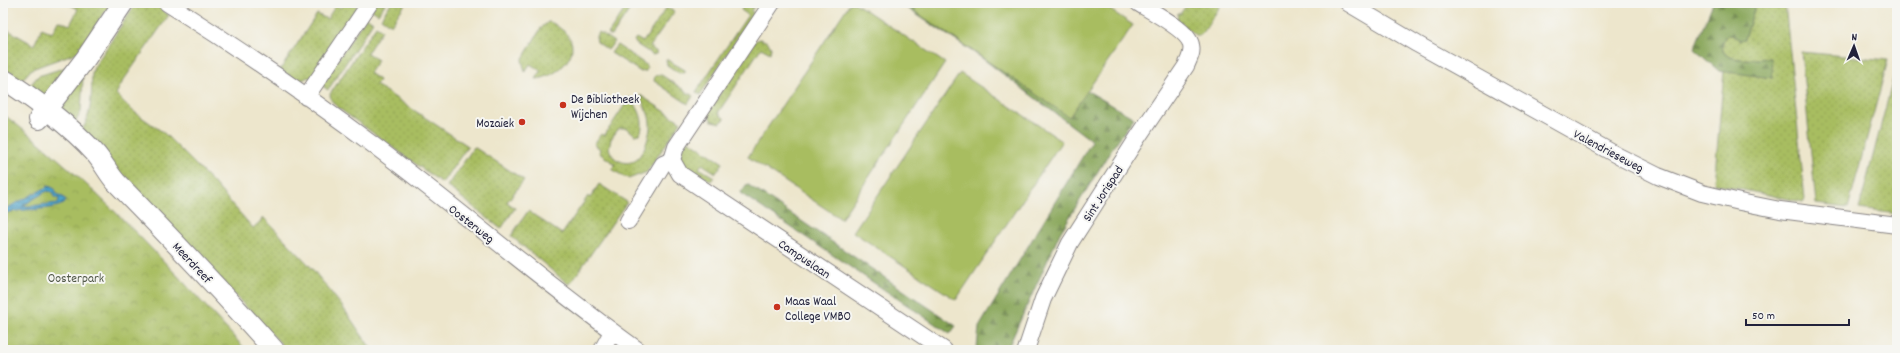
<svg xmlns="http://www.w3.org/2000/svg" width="1900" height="353" font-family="Dekko,sans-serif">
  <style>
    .grass { fill: url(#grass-dots); stroke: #65704e }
    .forest { fill: url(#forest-firs); stroke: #546349 }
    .park { fill: url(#park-crowns); stroke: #65704e }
    .garden { fill: #a8bd61; stroke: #65704e }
    .water { fill: url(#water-rules); stroke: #386383; fill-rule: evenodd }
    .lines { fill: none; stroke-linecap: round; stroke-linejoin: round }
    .minor-casing { stroke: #888484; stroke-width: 18 }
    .tertiary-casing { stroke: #888484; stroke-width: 22 }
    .minor { stroke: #fff; stroke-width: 16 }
    .tertiary { stroke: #fff; stroke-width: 20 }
    .poi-dot { fill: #c8321e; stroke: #f6f6f2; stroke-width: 1.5 }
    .labels { text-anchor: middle; stroke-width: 4; stroke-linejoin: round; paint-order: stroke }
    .poi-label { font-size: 13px; fill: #22223b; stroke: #f6f6f2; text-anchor: start }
    .street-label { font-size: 13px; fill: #22223b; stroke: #f6f6f2 }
    .park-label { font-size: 13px; fill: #515848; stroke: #f6f6f2 }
  </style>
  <defs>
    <pattern id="grass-dots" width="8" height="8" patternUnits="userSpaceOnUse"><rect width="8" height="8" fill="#a8bd61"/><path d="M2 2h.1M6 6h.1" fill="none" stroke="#90a255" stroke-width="1.8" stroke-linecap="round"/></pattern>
    <pattern id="forest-firs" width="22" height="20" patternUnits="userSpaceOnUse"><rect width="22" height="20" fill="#86a457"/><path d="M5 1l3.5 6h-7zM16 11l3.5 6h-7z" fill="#6d8549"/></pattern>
    <pattern id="park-crowns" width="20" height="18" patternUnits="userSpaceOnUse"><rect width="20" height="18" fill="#a8bd61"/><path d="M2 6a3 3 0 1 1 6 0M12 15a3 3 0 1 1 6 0" fill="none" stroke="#90a255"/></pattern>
    <pattern id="water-rules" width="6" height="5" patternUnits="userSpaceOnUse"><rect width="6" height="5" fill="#4fa4cb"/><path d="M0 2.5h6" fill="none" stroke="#4185a6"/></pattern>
  </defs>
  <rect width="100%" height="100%" fill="#f6f6f2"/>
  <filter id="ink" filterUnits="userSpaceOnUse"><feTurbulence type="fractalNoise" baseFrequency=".025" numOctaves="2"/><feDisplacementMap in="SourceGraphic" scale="8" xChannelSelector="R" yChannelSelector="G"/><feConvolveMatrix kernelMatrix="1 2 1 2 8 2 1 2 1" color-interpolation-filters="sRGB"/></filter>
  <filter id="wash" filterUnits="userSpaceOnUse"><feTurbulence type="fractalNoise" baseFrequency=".012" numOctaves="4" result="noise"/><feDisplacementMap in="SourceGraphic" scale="16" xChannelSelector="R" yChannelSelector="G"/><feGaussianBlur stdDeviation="0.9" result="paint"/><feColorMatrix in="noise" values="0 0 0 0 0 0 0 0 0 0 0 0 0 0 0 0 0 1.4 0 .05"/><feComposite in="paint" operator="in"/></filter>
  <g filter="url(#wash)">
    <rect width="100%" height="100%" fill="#ede6cc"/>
    <path class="grass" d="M67 3H111L78 52 32 69 18 84 3 74V27L34 45 42 28 52 33 58 21H60L70 25 78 9Z
      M136 3H152L169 15 123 81 116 94 133 111 164 133 211 180 253 228 264 218 310 266 342 306 372 350H287L80 133C93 114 91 94 92 73L94 67Z
      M344 3H352L358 7 311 79 308 77 299 82 280 70 317 14 327 19 336 5 341 8Z
      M376 3H386L378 14 372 10Z
      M391 3H406L391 25 381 18Z
      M629 3H634L612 36 608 34Z
      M745 3H756L751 11 754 13 700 95 696 92 748 15 741 10Z
      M1188 3H1222L1203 33 1199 36 1194 34 1177 20 1178 13 1180 14Z
      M1753 3H1785L1805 199 1803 202 1714 184 1724 71 1772 78 1770 58C1753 59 1710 66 1726 35H1732L1740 40 1745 38 1754 10Z
      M667 7 674 12 650 47 658 53 653 55 636 44 634 40 636 38 643 42Z
      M366 17 373 22 328 90 321 85Z
      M548 22C553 22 557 26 561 29 588 48 560 77 536 79L541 71 530 64 525 72 522 60 541 28Z
      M376 26 382 30 367 53 378 60 369 73 379 80 376 85 468 146 442 183 337 107 331 100 330 94Z
      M599 32 614 42 608 50 597 42 596 36Z
      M760 39 768 42 771 48 770 53 761 48 718 113 725 119 720 123 712 121 707 113 755 41Z
      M617 45 645 64 647 68 646 71 641 72 611 53Z
      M1801 52 1888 60 1848 208 1816 204Z
      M666 59 685 70V72L679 73 667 65Z
      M1897 64V214L1859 209Z
      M73 65 43 98 26 90 38 76Z
      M660 74 693 96 688 104 654 81 655 76Z
      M83 77 81 112 72 128 62 118 59 102Z
      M640 95 681 122 647 172 631 178 624 177 612 169 615 164 599 153 600 149 594 144 601 134 604 136 630 97C638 107 646 121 640 134L635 135 627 128H619L611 139 609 148C611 154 614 159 620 161 639 170 649 141 650 127 651 114 643 106 640 95Z
      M688 140 723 163 716 173 702 164 699 168 714 177 711 181 694 171 689 172 680 163 679 153Z
      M474 147 524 180 507 202 515 208 501 229 447 186Z
      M599 184 627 202 570 284H568L511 236 528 211 562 234 588 196 590 198Z"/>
    <path class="forest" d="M899 3H937L1134 118 1111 150 1060 233 1007 350H979L977 348 979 327 1092 141 979 56Z
      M1713 3H1753L1754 9 1745 39 1740 40 1732 35H1726C1709 66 1754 59 1771 58L1773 78 1719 71 1694 49Z
      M747 184 956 326 950 334 740 193Z"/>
    <path class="park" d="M3 114C93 182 169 266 246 350H3Z"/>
    <path class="garden" d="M850 3H855L945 63 841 219 748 157Z
      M918 3H1100L1133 25 1069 117 913 10Z
      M960 73 1062 141 956 300 853 232Z"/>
    <path class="water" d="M49 186 55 189 57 194 63 197 66 201 64 204C46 212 23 207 3 214V210ZM47 191 52 192 54 197 59 199 58 203 30 206H22Z"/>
  </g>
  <g filter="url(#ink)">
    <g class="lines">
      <g class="minor-casing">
        <path id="minor" d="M167 3C238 48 308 96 376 147 464 213 548 286 638 350
          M772 3 676 147 672 160 680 174 944 350
          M1348 3 1417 44 1620 157 1658 176 1702 193 1740 202 1780 210 1897 225
          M306 97 370 3
          M628 221 663 164 672 160
          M602 350 612 332
          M1026 350 1043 299 1070 243 1138 137 1186 66C1189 59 1193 53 1191 45 1189 31 1151 11 1138 3"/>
      </g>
      <g class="tertiary-casing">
        <path id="tertiary" d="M3 79C31 96 73 128 95 153 103 162 108 173 116 182 170 237 223 293 274 350
          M39 119 86 58 123 3"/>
      </g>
      <use href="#minor" class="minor"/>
      <use href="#tertiary" class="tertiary"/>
    </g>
  </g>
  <g class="poi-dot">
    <circle cx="563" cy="105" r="4"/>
    <circle cx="522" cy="122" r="4"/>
    <circle cx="777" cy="307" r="4"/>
  </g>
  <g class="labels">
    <g class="poi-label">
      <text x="571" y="103">De Bibliotheek<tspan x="571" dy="15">Wijchen</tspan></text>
      <text x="514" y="127" text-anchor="end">Mozaiek</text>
      <text x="785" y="305">Maas Waal<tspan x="785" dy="15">College VMBO</tspan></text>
    </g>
    <g class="street-label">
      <text transform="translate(1609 150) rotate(28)" y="5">Valendrieseweg</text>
      <text transform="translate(1102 193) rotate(-57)" y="5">Sint Jorispad</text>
      <text transform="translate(472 223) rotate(38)" y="5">Oosterweg</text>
      <text transform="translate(805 258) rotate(34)" y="5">Campuslaan</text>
      <text transform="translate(193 262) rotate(47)" y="5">Meerdreef</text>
    </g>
    <g class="park-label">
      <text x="76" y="282">Oosterpark</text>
    </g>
  </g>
  <rect width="1900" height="353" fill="none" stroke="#f6f6f2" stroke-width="16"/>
  <g transform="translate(1854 46) rotate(2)" stroke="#f6f6f2" stroke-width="3" paint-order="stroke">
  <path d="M0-3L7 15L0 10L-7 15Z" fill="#22223b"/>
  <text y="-6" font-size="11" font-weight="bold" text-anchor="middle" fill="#22223b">N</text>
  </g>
  <path d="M1746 319v6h103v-6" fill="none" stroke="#22223b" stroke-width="2"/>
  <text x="1752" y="319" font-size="12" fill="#22223b" stroke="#f6f6f2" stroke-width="3" paint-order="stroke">50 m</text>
</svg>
